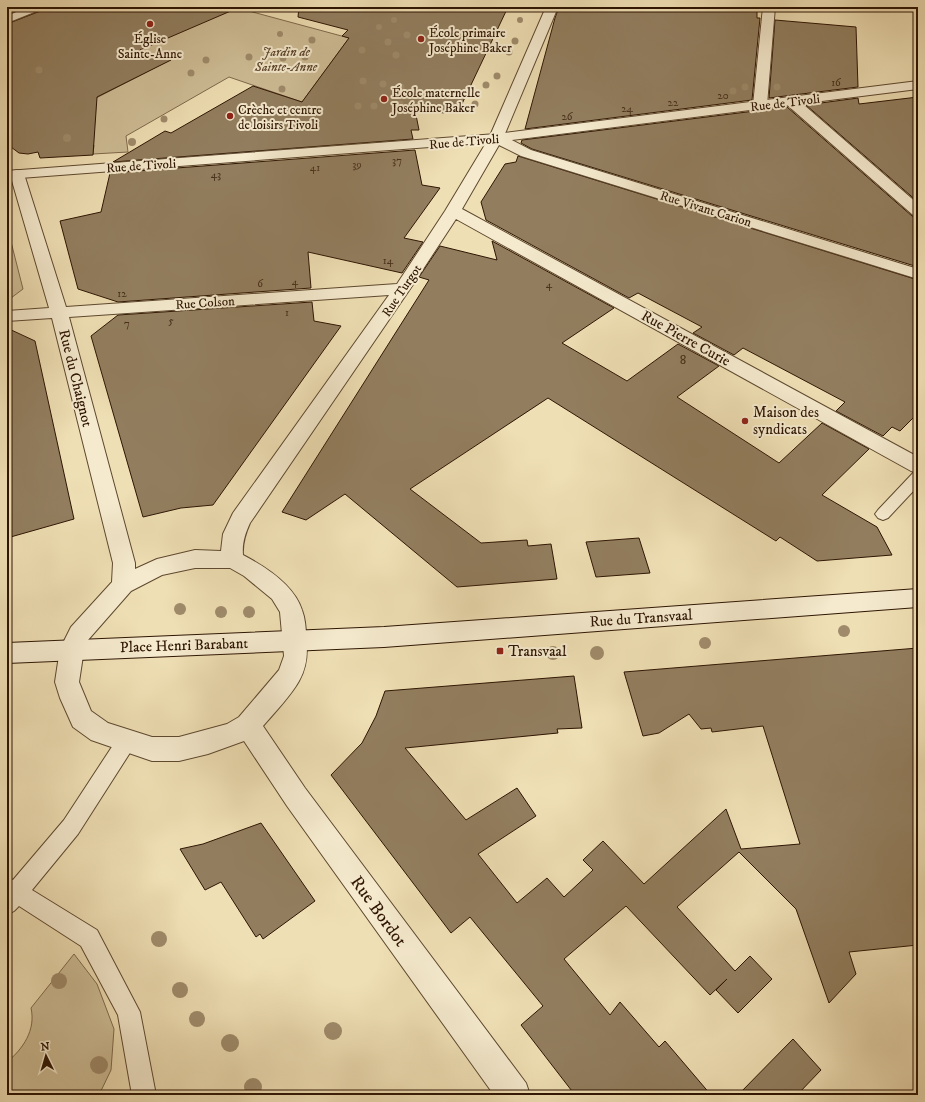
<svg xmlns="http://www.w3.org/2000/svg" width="925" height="1102" font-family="'IM FELL DW Pica',serif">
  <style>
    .green { fill: #cebd96; stroke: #7e694c }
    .building { fill: #927e5f; stroke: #2e1503 }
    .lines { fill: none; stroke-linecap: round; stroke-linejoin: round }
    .service-casing { stroke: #5e482f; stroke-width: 2 }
    .minor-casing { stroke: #5e482f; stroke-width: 2 }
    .tertiary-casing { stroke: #5e482f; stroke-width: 2 }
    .secondary-casing { stroke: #2e1503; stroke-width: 2 }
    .service { fill: #f5eace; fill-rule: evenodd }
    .minor { fill: #f5eace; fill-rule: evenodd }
    .tertiary { fill: #f5eace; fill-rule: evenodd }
    .secondary { fill: #f5eace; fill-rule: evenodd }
    .tree { fill: #9f8b6b }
    .poi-dot { fill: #8f2418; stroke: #f5eace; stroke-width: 1.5 }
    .labels { text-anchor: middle; stroke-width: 4; stroke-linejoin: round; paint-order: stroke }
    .far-number-label { font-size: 11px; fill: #472f1a }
    .far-poi-label { font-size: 13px; fill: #2e1503; stroke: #f5eace; text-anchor: start }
    .far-park-label { font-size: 13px; font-style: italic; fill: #5e472f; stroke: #f5eace }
    .far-street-label { font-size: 13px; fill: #2e1503; stroke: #f5eace }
    .number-label { font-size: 13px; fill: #472f1a }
    .street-label { font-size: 15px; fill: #2e1503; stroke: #f5eace }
    .poi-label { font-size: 15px; fill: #2e1503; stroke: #f5eace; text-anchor: start }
    .near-street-label { font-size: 18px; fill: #2e1503; stroke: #f5eace }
  </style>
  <rect width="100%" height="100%" fill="#efdfb4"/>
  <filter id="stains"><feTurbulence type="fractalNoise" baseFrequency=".005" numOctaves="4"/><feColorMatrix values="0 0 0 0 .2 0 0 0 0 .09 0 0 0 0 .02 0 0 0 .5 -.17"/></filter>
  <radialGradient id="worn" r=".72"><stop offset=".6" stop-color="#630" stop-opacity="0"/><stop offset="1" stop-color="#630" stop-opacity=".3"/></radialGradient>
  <path class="green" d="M234 7 349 38 302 102 229 77 126 136 128 152 93 154 94 145 58 147 7 90 67 113 170 60 120 43Z
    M7 226 23 289 7 301Z
    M74 954 97 984 114 1029 111 1070 99 1095H7V1062C23 1049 36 1030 31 1008Z"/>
  <path class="building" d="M46 7H240L140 50 171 60 97 97 93 155 40 158 38 152 28 154 19 153 7 144V24L43 10Z
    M299 7H508L460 108 449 107 445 113 415 110 419 130H411L413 139 113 162 165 131 171 133 253 86 302 102 349 38 342 36 348 30 298 17Z
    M559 7H711L757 11V18H760L752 100 525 129 555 18Z
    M775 20 856 27 858 87 769 98Z
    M918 97V202L806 105 858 98 859 104Z
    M787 107 912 216 918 218V267L532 149 521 143 522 140Z
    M415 150 422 185 440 188 404 238 423 242 402 273 308 252 311 288 118 302 78 289 60 221 101 212 110 173Z
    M518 156 918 280V413L900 431 892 427 883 436 836 411 845 402 743 348 734 355 693 333 702 327 638 293 629 298 486 220 481 202 505 164 516 162Z
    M492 241 614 308 562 343 627 381 678 344 719 366 677 397 779 463 822 423 869 449 822 495 877 527 892 555 817 561 780 537 776 541 548 398 410 489 481 543 527 540 528 546 551 544 557 579 457 587 345 494 306 520 282 512 429 280 419 277 440 246 497 260Z
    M312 302 314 321 341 326 213 505 181 508 143 517 91 336 118 315Z
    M7 328 35 341 74 519 7 538Z
    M639 538 650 573 596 577 586 542Z
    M918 648V945L849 952 856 974 829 1003 796 909 739 852 677 907 735 971 750 956 772 979 738 1013 716 990 727 979 710 995 626 906 564 959 610 1015 620 1002 659 1047 665 1041 711 1095H575L521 1025 543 1006 470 917 451 933 331 775 362 743 376 716 385 691 574 676 582 728 557 729 558 733 405 748 466 820 517 788 536 816 478 854 517 903 547 878 564 897 593 870 583 860 603 841 644 884 726 809 741 849 800 844 763 726 712 732 711 728 701 729 689 714 659 733 643 736 624 672Z
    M261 823 315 901 263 939 260 934 256 937 221 882 205 890 180 849 203 844Z
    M793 1039 821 1070 797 1095H738Z"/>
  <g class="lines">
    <g class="service-casing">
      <path id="service" d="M918 472V486L888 518 883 520 878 518 875 514 878 510 913 473Z
        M126 734 133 736 135 742 133 748 78 834 32 890 97 930 140 1012 156 1095H132L118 1015 81 946 19 906 14 911 7 915V878L13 880 64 820 119 736Z"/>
    </g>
    <g class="minor-casing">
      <path id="minor" d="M28 7H44L42 9 7 23V16Z
        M546 7H558L504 136 531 150 918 269V279L521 156 499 145 462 209 918 457V473L911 471 456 219 410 289 250 523C245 534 242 543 243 555 266 567 294 585 302 610 305 618 306 628 306 637 308 653 307 667 299 681 290 697 275 712 263 726L305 788 526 1083 530 1095H494L287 806 244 741 208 754 179 761H152L91 740 73 727 60 698 55 682 60 649 71 627 112 582 113 563 52 318 7 321V311L49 308 10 174 12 171 17 170 22 171 24 174 66 307 397 284 445 211 489 138ZM389 295 233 513 223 534 221 551 195 550 157 559 135 569V563L69 317ZM195 568H230L244 576 272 599 280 612 284 656 279 670 239 717 227 724 179 737H152L108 723 91 711 79 682 84 649 88 640 131 591 162 575Z
        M763 7H775L767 105 765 108H755L753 105Z
        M791 97 796 98 918 204V217L913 215 786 104 784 101 786 98Z"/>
    </g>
    <g class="tertiary-casing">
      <path id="tertiary" d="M918 81V89L496 142 7 179V171L496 134Z"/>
    </g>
    <g class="secondary-casing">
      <path id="secondary" d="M918 589V607L384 647 7 663V643L384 627Z"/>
    </g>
    <use href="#service" class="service"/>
    <use href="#minor" class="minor"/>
    <use href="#tertiary" class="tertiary"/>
    <use href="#secondary" class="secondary"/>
  </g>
  <g class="tree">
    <circle cx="394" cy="20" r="3"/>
    <circle cx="520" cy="20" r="3"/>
    <circle cx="379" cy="27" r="3"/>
    <circle cx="280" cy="34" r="3"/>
    <circle cx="407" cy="35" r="3.5"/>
    <circle cx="312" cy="40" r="3.5"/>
    <circle cx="515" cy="41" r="3.5"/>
    <circle cx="388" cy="42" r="3.5"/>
    <circle cx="362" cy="50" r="3.5"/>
    <circle cx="509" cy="52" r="3.5"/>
    <circle cx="396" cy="55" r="3.5"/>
    <circle cx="249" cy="57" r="3.5"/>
    <circle cx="305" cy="57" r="3.5"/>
    <circle cx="283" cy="58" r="3.5"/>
    <circle cx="206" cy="60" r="3.5"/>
    <circle cx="39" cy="70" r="3.5"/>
    <circle cx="191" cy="73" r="3.5"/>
    <circle cx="497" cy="76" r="3.5"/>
    <circle cx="363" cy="81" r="3.5"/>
    <circle cx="383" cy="84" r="3.5"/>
    <circle cx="486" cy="85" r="3.5"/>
    <circle cx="401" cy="87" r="3.5"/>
    <circle cx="745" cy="87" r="3.5"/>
    <circle cx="777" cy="87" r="3.5"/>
    <circle cx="282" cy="89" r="3.5"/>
    <circle cx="733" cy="91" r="3.5"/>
    <circle cx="400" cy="104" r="3.5"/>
    <circle cx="475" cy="104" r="3.5"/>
    <circle cx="358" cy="106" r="3.5"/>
    <circle cx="374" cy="106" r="3.5"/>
    <circle cx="164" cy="119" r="3.5"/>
    <circle cx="67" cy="138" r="4"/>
    <circle cx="132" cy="142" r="4"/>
    <circle cx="180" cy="609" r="6"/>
    <circle cx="221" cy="612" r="6"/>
    <circle cx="249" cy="612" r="6"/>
    <circle cx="844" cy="631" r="6"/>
    <circle cx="705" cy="643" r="6"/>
    <circle cx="553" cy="653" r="7"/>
    <circle cx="597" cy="653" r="7"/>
    <circle cx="159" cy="939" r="8"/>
    <circle cx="59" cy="981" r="8"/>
    <circle cx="180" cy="990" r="8"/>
    <circle cx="197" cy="1019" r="8"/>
    <circle cx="333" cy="1031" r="9"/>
    <circle cx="230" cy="1043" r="9"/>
    <circle cx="99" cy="1065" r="9"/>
    <circle cx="253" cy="1087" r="9"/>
  </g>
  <g class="poi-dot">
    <circle cx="150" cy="24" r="4"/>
    <circle cx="421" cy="39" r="4"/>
    <circle cx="384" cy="99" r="4"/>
    <circle cx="230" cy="116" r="4"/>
    <circle cx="745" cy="421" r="4"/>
    <rect x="496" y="647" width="8" height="8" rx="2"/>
  </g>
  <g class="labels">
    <g class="far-number-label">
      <text x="836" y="86">16</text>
      <text x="723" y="99">20</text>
      <text x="673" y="106">22</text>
      <text x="627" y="112">24</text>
      <text x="567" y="120">26</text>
      <text x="397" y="164">37</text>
      <text x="357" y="168">39</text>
      <text x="315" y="171">41</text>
      <text x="216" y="178">43</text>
      <text x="388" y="264">14</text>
      <text x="295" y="285">4</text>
      <text x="260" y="287">6</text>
      <text x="549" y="288">4</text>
      <text x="122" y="297">12</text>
      <text x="287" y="316">1</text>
      <text x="171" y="324">5</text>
      <text x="127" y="327">7</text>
    </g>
    <g class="far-poi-label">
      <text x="429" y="37">École primaire<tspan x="429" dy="15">Joséphine Baker</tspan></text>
      <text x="150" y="43" text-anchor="middle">Église<tspan x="150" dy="15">Sainte-Anne</tspan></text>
      <text x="392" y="97">École maternelle<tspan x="392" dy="15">Joséphine Baker</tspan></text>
      <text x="238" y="114">Crèche et centre<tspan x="238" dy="15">de loisirs Tivoli</tspan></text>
    </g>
    <g class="far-park-label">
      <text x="286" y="56">Jardin de<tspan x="286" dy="15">Sainte-Anne</tspan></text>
    </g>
    <g class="far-street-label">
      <text transform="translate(785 102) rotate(-7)" y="5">Rue de Tivoli</text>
      <text transform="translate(464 141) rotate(-5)" y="5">Rue de Tivoli</text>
      <text transform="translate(141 165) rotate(-4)" y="5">Rue de Tivoli</text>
      <text transform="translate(706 208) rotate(17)" y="5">Rue Vivant Carion</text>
      <text transform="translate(401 290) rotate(-56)" y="5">Rue Turgot</text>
      <text transform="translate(205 302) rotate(-4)" y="5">Rue Colson</text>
    </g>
    <g class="number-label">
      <text x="683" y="364">8</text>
    </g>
    <g class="street-label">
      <text transform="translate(686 338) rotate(29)" y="5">Rue Pierre Curie</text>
      <text transform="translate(76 378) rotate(76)" y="5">Rue du Chaignot</text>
      <text transform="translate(641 618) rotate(-4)" y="5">Rue du Transvaal</text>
      <text transform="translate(184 645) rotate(-2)" y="5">Place Henri Barabant</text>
    </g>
    <g class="poi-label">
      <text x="753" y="417">Maison des<tspan x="753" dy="17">syndicats</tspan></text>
      <text x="508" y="656">Transvaal</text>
    </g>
    <g class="near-street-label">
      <text transform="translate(379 911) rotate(54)" y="6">Rue Bordot</text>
    </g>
  </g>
  <rect width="925" height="1102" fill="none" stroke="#efdfb4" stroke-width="24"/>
  <rect x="8" y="8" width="909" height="1086" fill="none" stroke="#2e1503" stroke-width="2"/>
  <rect x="12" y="12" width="901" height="1078" fill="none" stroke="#2e1503"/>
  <g transform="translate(46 1056) rotate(355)" stroke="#f5eace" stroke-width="3" paint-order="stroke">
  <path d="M0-3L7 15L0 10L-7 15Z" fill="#2e1503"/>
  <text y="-6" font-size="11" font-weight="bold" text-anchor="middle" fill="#2e1503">N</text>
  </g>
  <rect width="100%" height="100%" filter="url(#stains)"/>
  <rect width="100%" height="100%" fill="url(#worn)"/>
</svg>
